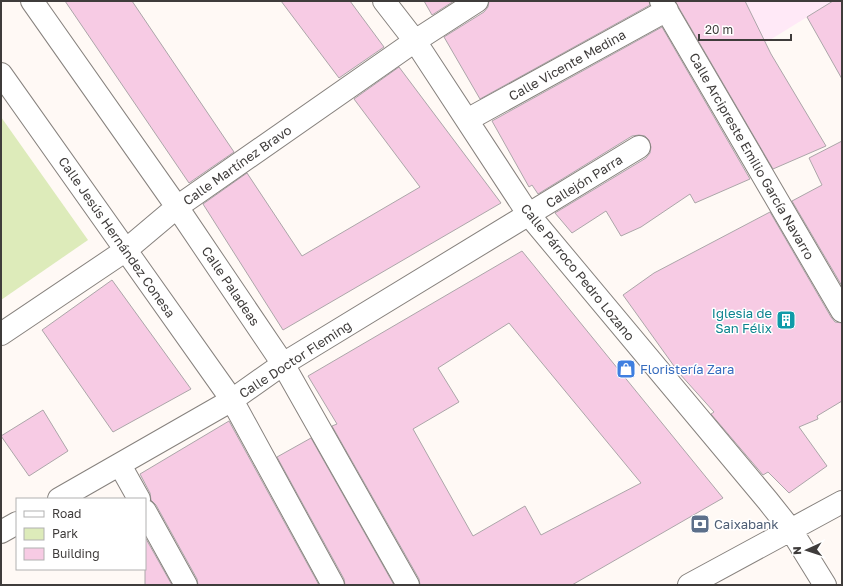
<svg xmlns="http://www.w3.org/2000/svg" width="843" height="586" font-family="'Golos Text',sans-serif">
  <style>
    .education { fill: #ffe9f7 }
    .green { fill: #ddebba }
    .building { fill: #f7cbe4; stroke: #aca6a9; fill-rule: evenodd }
    .lines { fill: none; stroke-linecap: round; stroke-linejoin: round }
    .minor-casing { stroke: #87827e; stroke-width: 24 }
    .minor { stroke: #fff; stroke-width: 22 }
    .labels { text-anchor: middle; stroke-width: 3; stroke-linejoin: round; paint-order: stroke }
    .street-label { font-size: 13px; fill: #3f3c3b; stroke: #fff }
    .culture-label { font-size: 13px; fill: #0d838f; stroke: #fff; text-anchor: end }
    .shop-label { font-size: 13px; fill: #366cbe; stroke: #fff; text-anchor: start }
    .service-label { font-size: 13px; fill: #4e5e75; stroke: #fff; text-anchor: start }
  </style>
  <rect width="100%" height="100%" fill="#fff9f5"/>
  <path class="education" d="M743 1H833L765 43Z"/>
  <path class="green" d="M1 117 88 240 1 300Z"/>
  <path class="building" d="M65 1H132L234 152 189 183Z
    M281 1H350L384 47 339 78Z
    M424 1H454L432 15Z
    M489 1H649L650 5 480 99 444 37 484 12 488 7Z
    M675 1H745L771 54 826 146 773 169Z
    M833 1H842V79L807 17Z
    M662 27 750 179 695 203 690 194 641 227 621 236 606 211 572 233 555 213 646 158 650 153 651 147 649 140 645 136 639 135 632 136 538 194 532 185 529 187 492 121Z
    M399 67 501 203 283 330 203 204 247 173 302 256 420 187 354 99Z
    M842 141V286L792 201 822 185 809 158Z
    M770 212 831 317 835 322 842 323V401L817 416 818 419 799 427 827 466 789 493 768 472 763 475 711 414 714 412 679 373 623 295 654 273Z
    M522 251 723 498 572 585H420L419 579 332 426 337 424 308 376ZM509 323 641 483 541 535 525 506 473 536 413 429 459 402 438 368Z
    M112 280 191 389 113 432 42 330Z
    M43 410 68 451 29 476 1 436Z
    M229 421 319 585H198L197 579 156 505 151 500 150 493 140 474Z
    M311 438 394 585H345L344 579 277 457Z
    M145 537 172 585H145Z"/>
  <g class="lines">
    <g class="minor-casing">
      <path id="minor" d="M32 1 177 207 283 364 408 585
        M384 1 415 41 529 215 768 501 791 530 825 585
        M661 1 842 311
        M1 74 232 400 333 585
        M467 120 667 10
        M1 334 126 250 177 207 415 41 477 1
        M120 465 139 499
        M59 499 232 400 283 364 639 147
        M145 511 186 585
        M1 532 17 523
        M689 585 842 502"/>
    </g>
    <use href="#minor" class="minor"/>
  </g>
  <defs>
    <g id="building-square" transform="scale(1)"><rect x="-9" y="-9" width="18" height="18" rx="4" fill="#0f9aa8" stroke="#fff"/><path d="M-4-6H4V6H1V3H-1V6H-4ZM-2.5-4.3h1.7v1.8h-1.7ZM.8-4.3h1.7v1.8H.8ZM-2.5-1h1.7V.8h-1.7ZM.8-1h1.7V.8H.8Z" fill="#fff"/></g>
    <g id="shop-square" transform="scale(1)"><rect x="-9" y="-9" width="18" height="18" rx="4" fill="#3f7fe0" stroke="#fff"/><path d="M-5-2.5h2.3a2.7 3.5 0 0 1 5.4 0H5L5.5 6h-11ZM-1.5-2.5h3a1.5 2.3 0 0 0-3 0Z" fill="#fff"/></g>
    <g id="bank-square" transform="scale(1)"><rect x="-9" y="-9" width="18" height="18" rx="4" fill="#5c6f8a" stroke="#fff"/><path d="M-6-4H6V4H-6ZM0-2.3a2.3 2.3 0 1 0 0 4.6a2.3 2.3 0 1 0 0-4.6Z" fill="#fff"/></g>
  </defs>
  <g fill-rule="evenodd">
    <use href="#building-square" x="786" y="320"/>
    <use href="#shop-square" x="626" y="369"/>
    <use href="#bank-square" x="700" y="524"/>
  </g>
  <g class="labels">
    <g class="street-label">
      <text transform="translate(567 65) rotate(-29)" y="5">Calle Vicente Medina</text>
      <text transform="translate(752 156) rotate(60)" y="5">Calle Arcipreste Emilio García Navarro</text>
      <text transform="translate(237 165) rotate(-35)" y="5">Calle Martínez Bravo</text>
      <text transform="translate(584 181) rotate(-32)" y="5">Callejón Parra</text>
      <text transform="translate(117 237) rotate(55)" y="5">Calle Jesús Hernández Conesa</text>
      <text transform="translate(578 272) rotate(51)" y="5">Calle Párroco Pedro Lozano</text>
      <text transform="translate(231 286) rotate(56)" y="5">Calle Paladeas</text>
      <text transform="translate(295 359) rotate(-33)" y="5">Calle Doctor Fleming</text>
    </g>
    <g class="culture-label">
      <text x="772" y="318">Iglesia de<tspan x="772" dy="15">San Félix</tspan></text>
    </g>
    <g class="shop-label">
      <text x="640" y="374">Floristería Zara</text>
    </g>
    <g class="service-label">
      <text x="714" y="529">Caixabank</text>
    </g>
  </g>
  <rect width="843" height="586" fill="none" stroke="#3f3c3b" stroke-width="4"/>
  <rect x="16" y="498" width="130" height="72" fill="#ffffff" stroke="#b2b1b1"/>
  <rect x="24" y="511" width="20" height="6" fill="#ffffff" stroke="#b2b1b1"/>
  <text x="52" y="518" font-size="12" fill="#3f3c3b">Road</text>
  <rect x="24" y="528" width="20" height="12" fill="#ddebba" stroke="#b2b1b1"/>
  <text x="52" y="538" font-size="12" fill="#3f3c3b">Park</text>
  <rect x="24" y="548" width="20" height="12" fill="#f7cbe4" stroke="#b2b1b1"/>
  <text x="52" y="558" font-size="12" fill="#3f3c3b">Building</text>
  <g transform="translate(807 550) rotate(267)" stroke="#ffffff" stroke-width="3" paint-order="stroke">
  <path d="M0-3L7 15L0 10L-7 15Z" fill="#3f3c3b"/>
  <text y="-6" font-size="11" font-weight="bold" text-anchor="middle" fill="#3f3c3b">N</text>
  </g>
  <path d="M699 34v6h92v-6" fill="none" stroke="#3f3c3b" stroke-width="2"/>
  <text x="705" y="34" font-size="12" fill="#3f3c3b" stroke="#ffffff" stroke-width="3" paint-order="stroke">20 m</text>
</svg>
